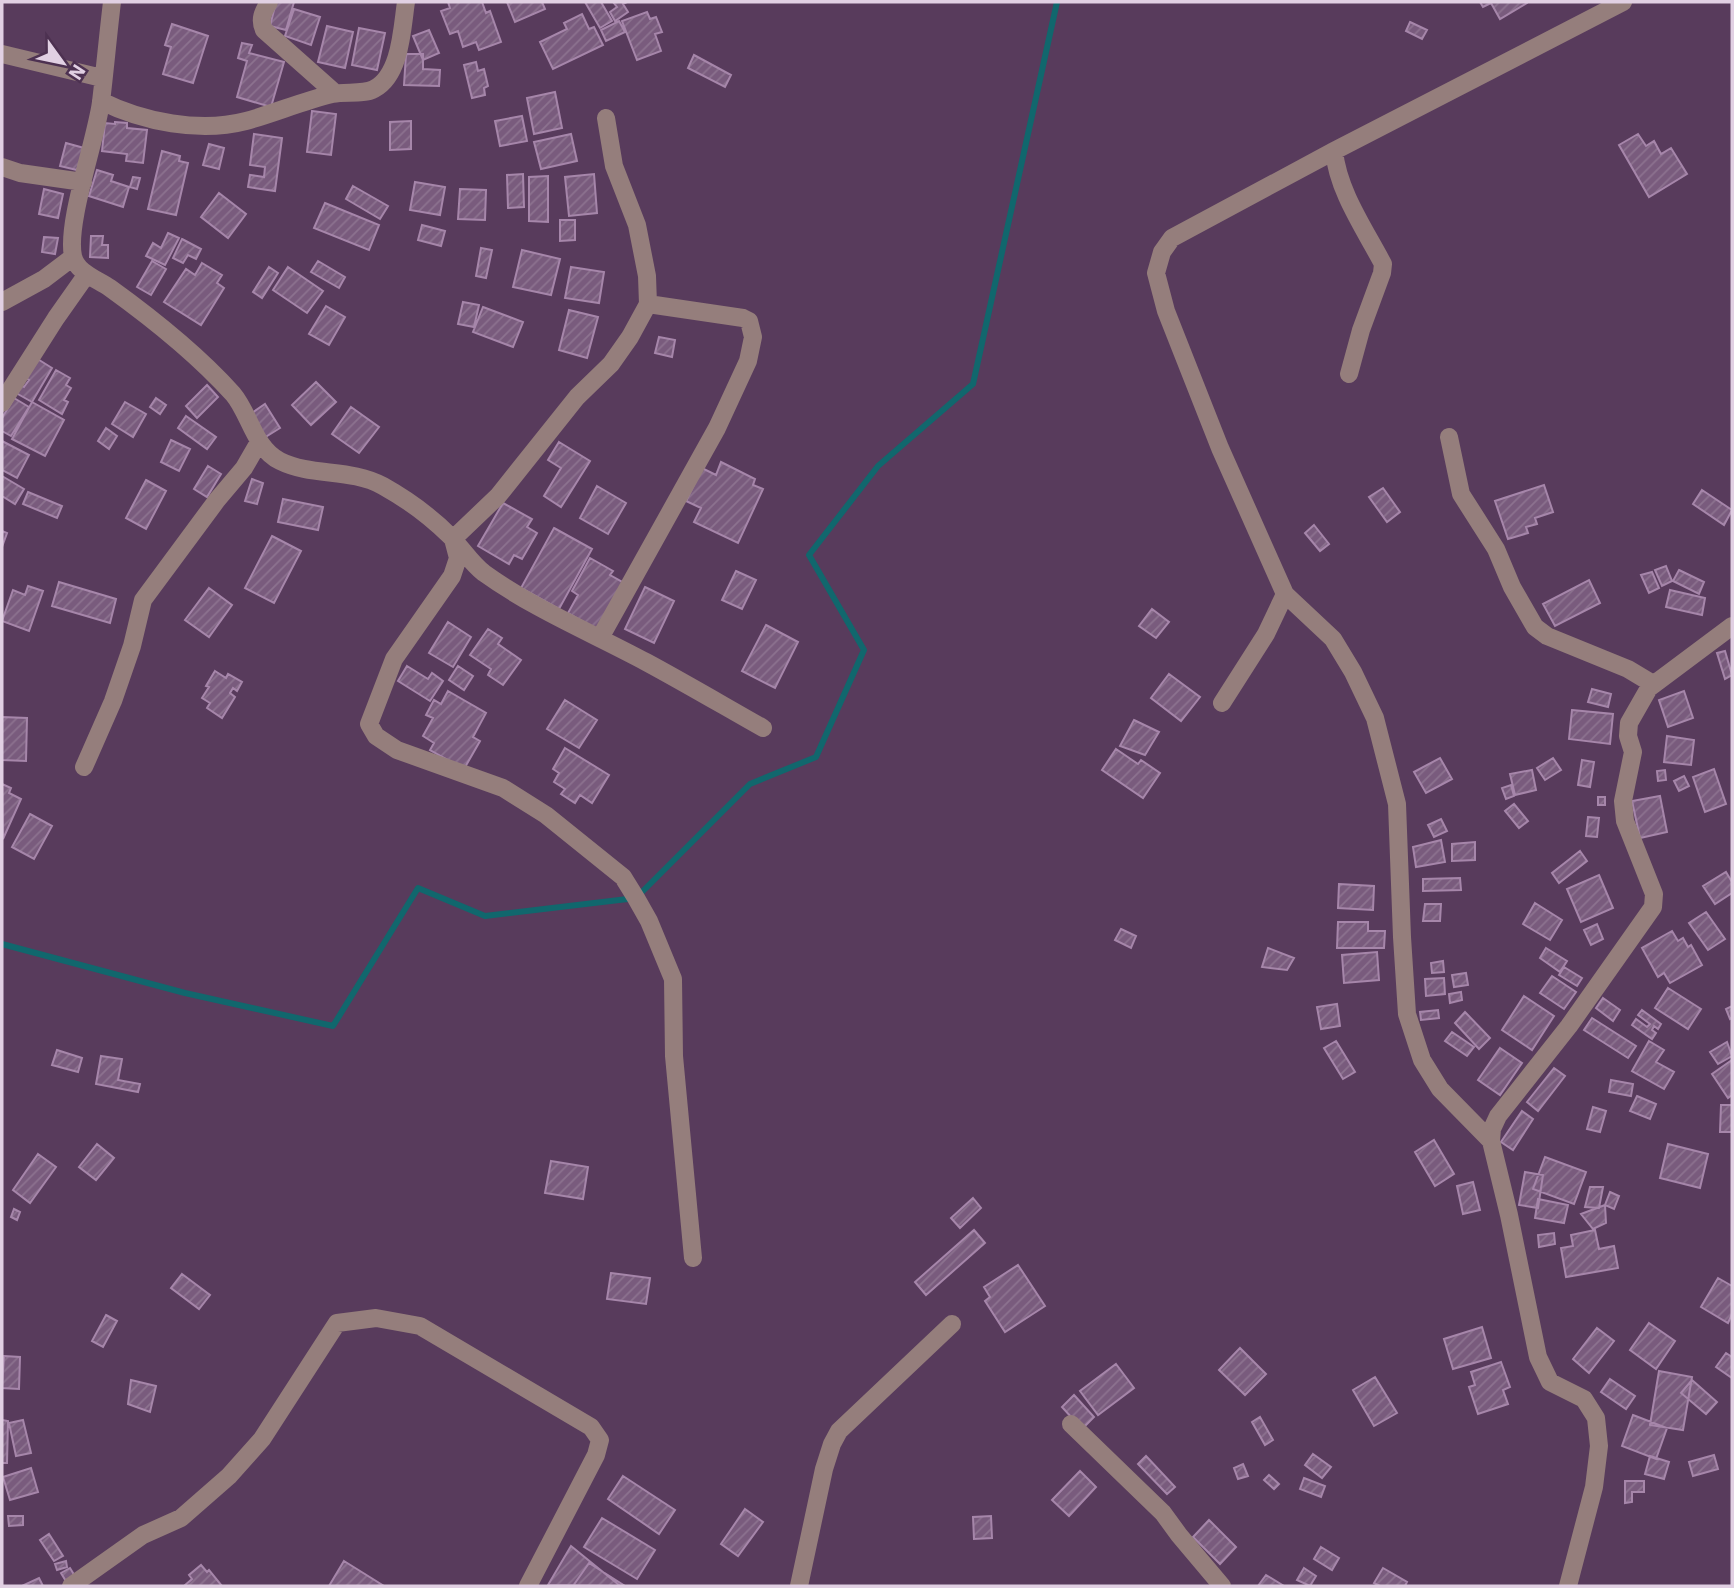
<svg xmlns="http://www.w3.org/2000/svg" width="1734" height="1588" font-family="'IBM Plex Sans',sans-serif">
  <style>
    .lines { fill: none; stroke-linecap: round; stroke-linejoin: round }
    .stream { stroke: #11676d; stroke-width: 6 }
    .building { fill: url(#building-hatch); stroke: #a686aa; stroke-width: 2 }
    .minor { stroke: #957e7c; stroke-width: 18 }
  </style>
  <defs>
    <pattern id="building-hatch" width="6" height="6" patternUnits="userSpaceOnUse" patternTransform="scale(1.75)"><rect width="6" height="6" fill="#795b7d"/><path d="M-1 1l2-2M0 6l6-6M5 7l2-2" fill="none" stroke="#8c728f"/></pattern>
  </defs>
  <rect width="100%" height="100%" fill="#583b5c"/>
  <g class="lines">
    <path class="stream" d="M2 944 185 993 333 1026 418 888 485 916 636 898 750 784 816 757 864 650 809 555 878 466 973 384 1057 2"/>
  </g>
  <path class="building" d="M276 2H294L286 30 270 26Z
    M448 2H482L486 13 490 11 501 42 479 50 476 42 463 47 458 31 450 34 441 11 450 8Z
    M507 2H542L545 9 515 22Z
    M585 2H601L612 21 600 28Z
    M613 2H627L623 4 628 12 615 21 610 12 617 7Z
    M1480 2H1527V3L1500 19 1491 3 1483 7Z
    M294 9 320 17 311 45 285 36Z
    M647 12 650 19 656 17 662 32 655 34 661 51 637 60 622 21Z
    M582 14 589 29 594 27 603 45 553 69 540 42 567 29 564 23Z
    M619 21 625 32 606 41 601 30Z
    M1410 22 1427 30 1422 39 1406 31Z
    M172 24 208 36 193 83 163 74 171 47 165 45Z
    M327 26 353 32 345 68 318 62Z
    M359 28 385 33 377 70 352 65Z
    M429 30 439 53 423 60 413 36Z
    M242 43 252 45 249 53 284 62 271 107 237 97 247 61 238 58Z
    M406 54H423V69L440 70 439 86 404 85Z
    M694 55 731 75 725 87 688 68Z
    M476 62 478 71 484 69 488 86 484 88 485 95 472 98 464 65Z
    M555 92 562 128 534 134 527 98Z
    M312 111 336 114 331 155 307 152Z
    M522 116 527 141 500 146 495 121Z
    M411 121V149L390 150V122Z
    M115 122 127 123V128L147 130 143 163 126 161 127 154 102 151 105 123 115 124Z
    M254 134 282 138 275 191 248 187 250 175 264 177 265 167 250 165Z
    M571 134 577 161 541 169 534 142Z
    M1638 134 1646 146 1654 141 1661 154 1671 148 1687 174 1649 197 1619 145Z
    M66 143 84 148 77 170 60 166Z
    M209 144 224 148 219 169 203 165Z
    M162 151 180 156 179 161 188 163 176 215 148 209Z
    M97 170 113 175 111 181 129 187 123 207 89 196Z
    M523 174 524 207 508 208 507 175Z
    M594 174 597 213 569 216 565 177Z
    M548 176V222L529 221V177Z
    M133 177 140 178 137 189 130 187Z
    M415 182 445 187 440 215 410 210Z
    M353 186 388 206 380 219 346 199Z
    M44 189 63 194 58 218 39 214Z
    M460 189 486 190 485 220 458 219Z
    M219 193 246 214 228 238 201 217Z
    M325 203 379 225 369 250 314 228Z
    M560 220H575V240L560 241Z
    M422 225 445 231 441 246 418 240Z
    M168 233 179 238 165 265 146 256 153 243 161 248Z
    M91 236H103L102 245H108V258L90 257Z
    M44 237 58 238 55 254 42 252Z
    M182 239 201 249 196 259 188 255 183 263 173 258Z
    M481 248 492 250 486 278 476 276Z
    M522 250 560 259 551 295 513 287Z
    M152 261 166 269 151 295 137 287Z
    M318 261 345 277 339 288 311 272Z
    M202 263 222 275 217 283 224 288 201 325 164 302 186 269 195 275Z
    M269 267 278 273 262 298 253 292Z
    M288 267 323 291 307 313 273 290Z
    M571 267 604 272 599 303 565 298Z
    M463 302 479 305 474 327 458 324Z
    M326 306 345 317 329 345 309 334Z
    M483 307 523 322 513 347 473 332Z
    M569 310 598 317 587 358 559 350Z
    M659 337 675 340 672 357 655 353Z
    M36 358 52 368 32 402 16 393 21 385 24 387 29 380 24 377Z
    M56 370 70 378 66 385 71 388 64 400 68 402 62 414 39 400Z
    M316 382 336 402 311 425 292 405Z
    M207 385 218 397 197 418 186 406Z
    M14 398 29 407 11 436 2 431V418Z
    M156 398 166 405 160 414 150 407Z
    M32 402 64 420 45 456 12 439Z
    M125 402 146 414 133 437 112 424Z
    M265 404 280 428 264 438 249 415Z
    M351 407 379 427 359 453 332 434Z
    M186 416 216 437 207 449 178 428Z
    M106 428 117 436 109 449 98 441Z
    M171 440 190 449 179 471 161 462Z
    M2 441 29 455 17 478 2 470Z
    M559 442 590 461 561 507 544 496 561 468 548 460Z
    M721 462 755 479 753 485 763 489 738 543 694 522 701 508 686 501 702 468 716 475Z
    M208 466 221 474 207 497 194 489Z
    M2 476 24 489 15 504 2 496Z
    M252 479 263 483 257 504 245 501Z
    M146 480 166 491 146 529 126 518Z
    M1544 485 1553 512 1535 518 1537 524 1526 527 1528 533 1508 539 1495 501Z
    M597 486 626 503 608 534 580 518Z
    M1383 488 1400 512 1387 522 1369 497Z
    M1702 490 1732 510 1724 525 1693 504Z
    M28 492 62 506 57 518 23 504Z
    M283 499 323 507 318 530 278 522Z
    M503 503 532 519 527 527 537 533 522 559 514 555 509 564 478 546Z
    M1314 525 1329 544 1320 551 1305 533Z
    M554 528 592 549 559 609 521 588Z
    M2 531 7 533 2 547Z
    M272 536 301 551 274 603 245 588Z
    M590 558 613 571 610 575 624 583 598 630 568 613 578 595 572 591Z
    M1666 566 1672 581 1662 586 1655 570Z
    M1679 570 1704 582 1699 594 1673 581Z
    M736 571 756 580 742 609 722 600Z
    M1652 572 1659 588 1649 593 1641 575Z
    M1589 580 1600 603 1555 626 1543 604Z
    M59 582 116 599 110 623 52 606Z
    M28 586 43 591 29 631 2 621 13 590 25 595Z
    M645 587 674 601 654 643 625 629Z
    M209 588 232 605 209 637 185 620Z
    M1670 590 1705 598 1702 615 1666 607Z
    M1152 609 1169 622 1156 638 1139 626Z
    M448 622 471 637 453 667 429 653Z
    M766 625 798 642 775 688 742 671Z
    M488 629 502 638 498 644 521 660 503 685 488 675 491 669 470 655Z
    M1725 651 1732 675 1725 679 1717 653Z
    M407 666 428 679 432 673 443 681 430 701 398 681Z
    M458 666 473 676 464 690 449 680Z
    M215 671 226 678 228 674 242 682 237 691 233 688 230 693 235 697 222 718 207 708 210 703 202 698 209 687 206 686Z
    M1169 674 1200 697 1181 721 1151 698Z
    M1592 689 1611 694 1608 707 1588 702Z
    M448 691 486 713 473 737 480 741 464 769 430 750 434 743 423 736 433 718 426 715 434 700 441 704Z
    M1684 691 1693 718 1668 727 1659 700Z
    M565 700 597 720 579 748 547 729Z
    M1572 710 1613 714 1610 744 1569 739Z
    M2 717 27 718 26 761 2 760Z
    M1134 720 1159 732 1145 755 1120 746Z
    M1667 736 1694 740 1691 765 1664 762Z
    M565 748 609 775 592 803 580 795 575 803 561 794 565 789 554 782 559 773 553 769Z
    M1116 749 1138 764 1141 760 1160 773 1143 798 1102 770Z
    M1440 758 1452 779 1426 793 1414 772Z
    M1553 758 1561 770 1545 780 1537 768Z
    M1582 760 1594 762 1590 787 1578 785Z
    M1714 769 1726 804 1705 812 1693 777Z
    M1532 770 1536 790 1515 795 1510 774Z
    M1665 770 1666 780 1658 781 1657 771Z
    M1684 776 1689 786 1679 791 1674 781Z
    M2 784 11 788 9 793 21 799 3 839Z
    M1511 785 1514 796 1506 799 1502 788Z
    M1660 796 1667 832 1640 838 1632 801Z
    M1598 797H1605V805H1598Z
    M1514 804 1528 821 1519 828 1505 811Z
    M30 814 52 826 34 859 12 847Z
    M1588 817 1599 818 1597 837 1586 836Z
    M1441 819 1447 831 1434 837 1428 825Z
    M1441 840 1445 862 1416 867 1413 847Z
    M1475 842V860L1452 861V844Z
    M1580 851 1587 861 1559 883 1552 873Z
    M1726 872 1732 882V893L1715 904 1703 886Z
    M1599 875 1613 908 1581 922 1567 889Z
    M1460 878 1461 890 1423 891V879Z
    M1339 884 1374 886 1373 910 1338 908Z
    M1535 903 1562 920 1550 940 1523 924Z
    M1425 904H1441L1440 921H1423Z
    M1706 912 1725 939 1708 950 1689 923Z
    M1338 922H1368V931H1385L1384 948H1337Z
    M1597 924 1603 939 1591 945 1584 930Z
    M1121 929 1136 936 1131 948 1115 940Z
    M1672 931 1678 941 1683 938 1688 947 1691 945 1702 965 1670 983 1664 973 1658 977 1642 948Z
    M1268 948 1294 958 1287 970 1262 967Z
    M1546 948 1567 961 1560 972 1540 958Z
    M1377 952 1379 980 1344 983 1342 955Z
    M1443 961 1444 972 1432 973 1431 963Z
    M1564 967 1582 978 1577 986 1559 975Z
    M1466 973 1468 985 1454 987 1452 975Z
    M1552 976 1576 992 1564 1009 1540 993Z
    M1444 978 1445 994 1426 996 1425 979Z
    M1668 988 1701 1009 1688 1029 1655 1008Z
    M1461 992 1462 1000 1450 1003 1449 994Z
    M1524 996 1554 1016 1532 1050 1502 1030Z
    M1603 998 1620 1010 1613 1021 1596 1008Z
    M1337 1004 1340 1026 1321 1029 1317 1007Z
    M1732 1006V1018L1730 1019 1726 1009Z
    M1438 1010 1439 1018 1421 1020 1420 1012Z
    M1642 1010 1661 1024 1658 1029 1654 1026 1652 1030 1656 1033 1652 1039 1632 1025 1636 1019 1647 1027 1650 1024 1638 1015Z
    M1465 1012 1490 1038 1479 1049 1455 1023Z
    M1592 1018 1636 1046 1628 1058 1584 1030Z
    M1452 1032 1474 1047 1467 1056 1445 1041Z
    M1336 1041 1355 1072 1343 1079 1324 1048Z
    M1649 1041 1664 1050 1656 1062 1674 1072 1664 1089 1632 1071Z
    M1727 1042 1732 1056 1718 1064 1710 1052Z
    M1500 1048 1522 1063 1500 1095 1478 1080Z
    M57 1050 82 1058 78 1072 52 1065Z
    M101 1056 122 1059 118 1080 140 1084 138 1092 96 1084Z
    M1732 1060V1095L1728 1098 1712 1074Z
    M1554 1068 1565 1076 1538 1111 1527 1102Z
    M1611 1080 1633 1084 1631 1096 1609 1092Z
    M1637 1096 1656 1104 1650 1119 1630 1111Z
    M1721 1105H1732V1132H1720Z
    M1593 1107 1606 1111 1600 1132 1587 1129Z
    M1522 1111 1533 1119 1513 1150 1501 1142Z
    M1434 1140 1454 1174 1435 1186 1415 1152Z
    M97 1144 114 1158 96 1180 79 1167Z
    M1668 1144 1708 1154 1700 1188 1660 1178Z
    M38 1154 56 1167 30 1203 13 1190Z
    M1545 1157 1586 1172 1574 1204 1533 1189Z
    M551 1161 588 1167 583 1199 545 1193Z
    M1525 1172 1543 1175 1538 1208 1519 1205Z
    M1473 1182 1480 1210 1463 1214 1457 1186Z
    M1590 1187H1603L1599 1208 1585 1207Z
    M1610 1192 1619 1196 1614 1209 1605 1205Z
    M973 1198 981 1208 960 1228 951 1218Z
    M1538 1199 1568 1205 1564 1223 1535 1218Z
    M1605 1205 1606 1223 1593 1229 1581 1214Z
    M14 1209 20 1212 17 1220 11 1217Z
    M974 1230 985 1243 926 1295 915 1282Z
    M1595 1230 1599 1249 1614 1246 1618 1268 1566 1277 1561 1248 1573 1246 1571 1235Z
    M1554 1233 1555 1244 1539 1247 1538 1235Z
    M1018 1265 1045 1306 1005 1332 985 1301 990 1297 984 1287Z
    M611 1273 650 1278 646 1304 607 1299Z
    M182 1274 210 1295 199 1309 171 1288Z
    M1718 1278 1732 1286V1314L1728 1323 1701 1307Z
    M106 1315 117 1321 103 1347 92 1341Z
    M1649 1323 1675 1341 1656 1369 1630 1350Z
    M1482 1327 1491 1358 1453 1369 1444 1339Z
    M1597 1328 1614 1341 1589 1373 1573 1359Z
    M1240 1348 1266 1374 1245 1395 1219 1370Z
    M1726 1353 1732 1357V1378L1716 1367Z
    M4 1356 20 1357 19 1389 2 1388Z
    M1501 1362 1510 1387 1503 1390 1508 1404 1478 1414 1469 1387 1475 1385 1471 1372Z
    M1116 1364 1134 1388 1098 1415 1080 1391Z
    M1659 1371 1692 1377 1683 1430 1650 1425Z
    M1375 1377 1397 1413 1374 1426 1353 1390Z
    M1610 1379 1635 1396 1626 1409 1601 1392Z
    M131 1380 156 1386 150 1412 128 1404Z
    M1692 1380 1717 1402 1706 1414 1681 1393Z
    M1074 1395 1094 1417 1082 1429 1062 1407Z
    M1633 1415 1667 1428 1656 1459 1622 1446Z
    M1260 1417 1273 1440 1265 1445 1252 1422Z
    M2 1420 8 1421 7 1463H2Z
    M23 1420 31 1453 16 1456 9 1423Z
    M1313 1454 1331 1467 1322 1478 1305 1465Z
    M1714 1455 1718 1469 1693 1476 1689 1462Z
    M1146 1456 1175 1487 1167 1494 1138 1464Z
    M1650 1456 1669 1462 1664 1479 1645 1474Z
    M1243 1464 1248 1476 1238 1479 1234 1468Z
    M31 1468 38 1492 10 1500 3 1477Z
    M1080 1471 1096 1487 1069 1516 1052 1500Z
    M1269 1475 1279 1484 1274 1489 1264 1480Z
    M623 1476 675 1510 659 1534 608 1499Z
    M1304 1478 1325 1486 1321 1497 1300 1489Z
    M1625 1481H1644V1492H1632V1502L1625 1503Z
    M745 1509 763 1522 738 1556 721 1544Z
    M8 1516H23V1525L9 1526Z
    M991 1516 992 1538 974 1539 973 1517Z
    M602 1518 655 1550 637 1579 584 1547Z
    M1209 1520 1236 1547 1220 1564 1193 1537Z
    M49 1534 63 1556 54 1561 40 1540Z
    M571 1546 619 1585 618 1586 548 1585Z
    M1321 1547 1339 1558 1332 1570 1314 1559Z
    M66 1561 67 1567 57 1570 55 1564Z
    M344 1561 384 1586H329Z
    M589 1563 625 1586H573Z
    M201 1565 207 1572 209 1570 222 1586H184L192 1579 189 1575Z
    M70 1568 76 1578 67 1583 61 1573Z
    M1304 1568 1316 1576 1310 1586 1297 1580Z
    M1383 1568 1407 1582 1405 1586H1380L1374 1583Z
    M1266 1575 1284 1586H1258Z
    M39 1578 43 1586H22Z"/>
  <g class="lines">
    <path class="minor" d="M112 2C108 35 105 69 101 102 96 140 66 223 73 256 77 273 97 279 110 288 153 319 197 354 233 394 250 414 254 448 280 461 312 477 350 468 383 486 408 500 430 516 450 536 462 548 471 563 484 573 534 609 592 633 646 662 685 683 724 706 763 728
      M269 2C263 12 259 19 264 30L335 93
      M2 54 102 78
      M101 101C143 122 200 133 246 121 275 113 303 101 332 94 345 91 363 95 374 89 401 75 402 28 406 2
      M606 118 614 166 637 225 647 276 648 304 630 337 611 364 577 397 498 496 453 539 458 558 452 576 394 659 369 724 376 736 397 750 503 788 546 815 623 877 636 898 649 921 673 979 674 1056 693 1258
      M1334 151C1338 191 1364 228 1383 264L1382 273 1361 330 1349 374
      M2 167 20 173 83 182
      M2 302 44 279 73 257
      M2 403 56 318 87 274
      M1449 437 1461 494 1496 549 1512 587 1535 627 1547 636 1628 669 1653 684
      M600 638 717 428 748 361 753 337 749 321 743 318 648 304
      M1222 703 1266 634 1285 594
      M84 767 113 701 132 646 143 600 217 500 244 468 259 442
      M1491 1141 1440 1089 1422 1060 1407 1014 1402 937 1397 804 1375 718 1353 672 1333 639 1285 594 1220 448 1166 311 1156 273 1162 252 1172 238 1334 151 1623 2
      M1071 1424 1163 1513 1179 1535 1222 1586
      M71 1586 143 1535 181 1518 229 1476 262 1439 337 1323 376 1318 420 1326 591 1427 600 1440 596 1455 528 1586
      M799 1586 824 1469 832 1444 839 1431 952 1324
      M1568 1586 1594 1487 1599 1446 1596 1418 1584 1399 1550 1382 1538 1357 1509 1215 1491 1141 1492 1129 1498 1116 1569 1026 1653 907 1654 894 1625 821 1623 801 1633 752 1628 736 1629 723 1649 688 1732 626"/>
  </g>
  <rect width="1734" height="1588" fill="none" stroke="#e1d0e3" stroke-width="7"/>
  <g transform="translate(63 63) rotate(123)" stroke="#4d3151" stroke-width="5" paint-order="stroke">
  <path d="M0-5L12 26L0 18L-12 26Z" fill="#e1d0e3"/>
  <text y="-10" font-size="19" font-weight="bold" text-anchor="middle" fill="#e1d0e3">N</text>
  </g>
</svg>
